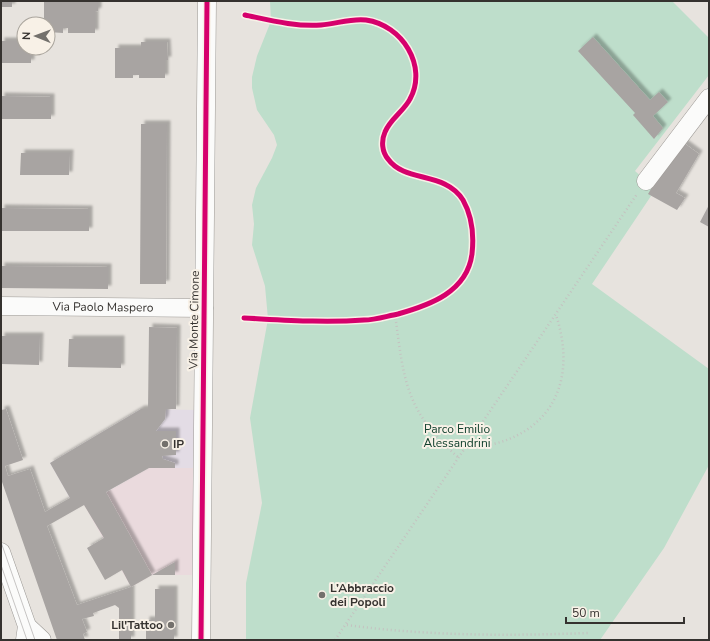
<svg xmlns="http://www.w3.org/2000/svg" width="710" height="641" font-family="'Nunito Sans',sans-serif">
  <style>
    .commercial { fill: #e3dce5 }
    .industrial { fill: #eadadd }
    .green { fill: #bedecb }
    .building { fill: #a8a4a2; fill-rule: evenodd; filter: url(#shadow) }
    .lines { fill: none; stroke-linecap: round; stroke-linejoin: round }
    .minor-casing { stroke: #9c9995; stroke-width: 19 }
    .path { stroke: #c4c2c0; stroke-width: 2.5; stroke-dasharray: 1 3; stroke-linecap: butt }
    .minor { stroke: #fbfbfa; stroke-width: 18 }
    .tram { stroke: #c6c4c3; stroke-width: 1 }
    .cycleway-casing { stroke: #f8f1e7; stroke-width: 8 }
    .cycleway { stroke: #d6006c; stroke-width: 5 }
    .poi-dot { fill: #73706c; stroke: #f8f1e7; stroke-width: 1.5 }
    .labels { text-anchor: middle; stroke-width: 4; stroke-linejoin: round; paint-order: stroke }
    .street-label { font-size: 12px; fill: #35322f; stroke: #f8f1e7 }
    .park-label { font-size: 12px; fill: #11402d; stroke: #f8f1e7 }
    .poi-label { font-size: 12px; font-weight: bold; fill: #35322f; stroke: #f8f1e7; text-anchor: start }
  </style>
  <defs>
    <filter id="shadow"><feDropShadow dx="3.5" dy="-3.5" stdDeviation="1" flood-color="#0004"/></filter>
  </defs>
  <rect width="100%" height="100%" fill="#e7e3de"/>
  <path class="commercial" d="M141 409 198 410V468H149L76 509 50 463Z"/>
  <path class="industrial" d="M149 468H198L197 575H152L131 587 84 505Z"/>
  <path class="green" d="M270 1H672L709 38V75L635 171 653 187 649 194 651 196 592 284 709 369V465L664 548 600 640H246V583L262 503 250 418 268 319 265 286 252 245 254 224 252 205 256 188 272 158 277 145 274 135 257 110 252 88V77L257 56 271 21Z"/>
  <path class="building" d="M1 1H12V7H1Z
    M44 1H98V11L95 12V33H68V28H63V33L48 32V24H44Z
    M593 37 650 100 659 92 668 102 653 116 663 128 654 139 633 115 635 113 578 51Z
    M1 41H24V48H31V63H1Z
    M141 42H167L168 60H165V78H139V75H133V78H115V48H141Z
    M1 96 51 97V119H1Z
    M141 124H167L166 284H140Z
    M684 143 699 154 676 193 685 198 677 210 648 194 662 171Z
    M21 153H70L69 175H20Z
    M709 205V227L700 222Z
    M1 208 89 209V231H1Z
    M1 266 108 267V289L1 288Z
    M149 327 177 328 176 409H166L165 419 156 431H176V455L162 456 163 459 175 463V468H149L106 492 152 575 175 562V575H152L131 587V640H119V608L115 605 93 613 94 616 82 619 87 632 83 634 85 640H57L1 479V410L6 409 23 460 5 466 8 476 30 469 45 512 70 498 50 463 141 409H148ZM84 505 104 538 87 548 105 580 122 570 131 587 77 605 47 526Z
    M1 336H40L39 365 1 364Z
    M69 339H121V368L68 367Z
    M155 589H174V640H146V620H155Z"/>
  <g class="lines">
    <g class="minor-casing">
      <g id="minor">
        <path d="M646 181 709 98"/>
        <path id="s1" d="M1 306 204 308"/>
        <path d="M1 552 27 626 25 640"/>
        <path d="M27 626 42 640"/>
        <path d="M201 640 207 1"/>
      </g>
    </g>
    <path class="path" d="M395 314C404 381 405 411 459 458
      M244 318C284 320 324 323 364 320 375 320 387 316 398 314 430 305 467 292 472 254 474 236 472 216 463 200 445 171 405 183 388 159 382 152 381 141 385 132 390 119 404 111 410 99 428 66 402 25 366 20 351 18 336 24 321 25 296 27 269 20 245 15
      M467 448C545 443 580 388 556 315
      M347 625C427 636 508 636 589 633
      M335 640 637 194"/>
    <use href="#minor" class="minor"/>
    <path class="tram" d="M1 542 35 640
      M1 565 27 640"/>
    <g class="cycleway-casing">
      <path id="cycleway" d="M244 318C284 320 324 323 364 320 375 320 387 316 398 314 430 305 467 292 472 254 474 236 472 216 463 200 445 171 405 183 388 159 382 152 381 141 385 132 390 119 404 111 410 99 428 66 402 25 366 20 351 18 336 24 321 25 296 27 269 20 245 15
        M201 640 207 1"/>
    </g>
    <use href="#cycleway" class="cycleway"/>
  </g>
  <g class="poi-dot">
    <circle cx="165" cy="444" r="4"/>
    <circle cx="322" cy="595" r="4"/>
    <circle cx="171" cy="625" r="4"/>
  </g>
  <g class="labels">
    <g class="street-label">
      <text dy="4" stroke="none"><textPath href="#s1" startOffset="102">Via Paolo Maspero</textPath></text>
      <text transform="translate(194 320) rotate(-89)" y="4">Via Monte Cimone</text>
    </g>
    <g class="park-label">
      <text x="457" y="433">Parco Emilio<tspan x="457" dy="14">Alessandrini</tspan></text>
    </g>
    <g class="poi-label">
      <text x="173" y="448">IP</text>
      <text x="330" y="592">L’Abbraccio<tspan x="330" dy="14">dei Popoli</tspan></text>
      <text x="163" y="629" text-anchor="end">Lil'Tattoo</text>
    </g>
  </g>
  <rect width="710" height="641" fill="none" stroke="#35322f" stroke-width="4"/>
  <g transform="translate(36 36) rotate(271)"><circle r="19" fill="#f8f1e7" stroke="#aaa59d"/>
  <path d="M0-3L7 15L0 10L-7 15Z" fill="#73706c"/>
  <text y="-6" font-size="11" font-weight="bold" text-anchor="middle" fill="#35322f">N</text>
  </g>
  <path d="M566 617v6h118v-6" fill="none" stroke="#35322f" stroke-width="2"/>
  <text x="572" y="617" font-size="12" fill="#35322f" stroke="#f8f1e7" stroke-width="3" paint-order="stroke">50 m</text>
</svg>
